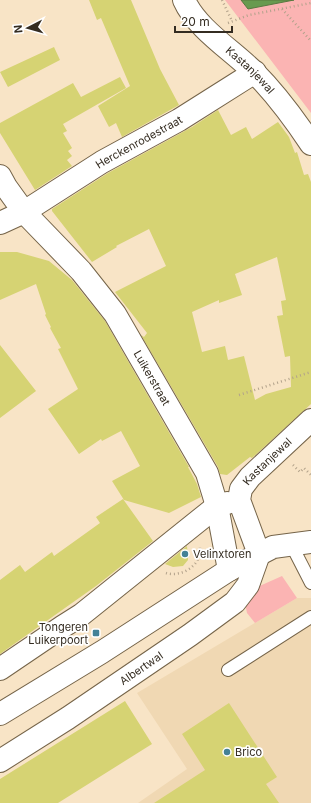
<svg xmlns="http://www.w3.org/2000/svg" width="311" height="803" font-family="Inter,sans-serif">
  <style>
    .built { fill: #f0d8b3 }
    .green { fill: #fbb4b3 }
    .water { fill: #689a4f; stroke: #587941 }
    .building { fill: #d6d373; fill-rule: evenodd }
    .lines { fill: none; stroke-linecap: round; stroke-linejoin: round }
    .lane-casing { stroke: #756449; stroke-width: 14 }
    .street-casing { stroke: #756449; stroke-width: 24 }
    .primary-casing { stroke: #756449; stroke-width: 24 }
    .path { stroke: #b2a28b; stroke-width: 2.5; stroke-dasharray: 1 3; stroke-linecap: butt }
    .lane { stroke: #fff; stroke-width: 12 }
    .street { stroke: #fff; stroke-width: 22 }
    .primary { stroke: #fff; stroke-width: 22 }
    .poi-dot { fill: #438196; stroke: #fff; stroke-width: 1.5 }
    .labels { text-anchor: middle; stroke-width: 3.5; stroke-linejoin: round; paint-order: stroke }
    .street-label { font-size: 11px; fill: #342c21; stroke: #fff }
    .poi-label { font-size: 11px; fill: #342c21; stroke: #fff; text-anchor: start }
  </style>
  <rect width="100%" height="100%" fill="#f8e4c6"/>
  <path class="built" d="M297 598H311V803H138L187 769 137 693Z"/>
  <path class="green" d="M225 0H311V113Z
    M282 576 297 598 255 623 247 613 245 603 253 589Z"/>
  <path class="water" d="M241 0H294L248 9Z"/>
  <path class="building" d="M89 0H131L160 69 179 105 122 137 116 123 109 127 98 106 130 86 101 18 97 20Z
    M54 47 60 60 8 87 0 72Z
    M120 77 126 88 63 124 67 131 63 133 72 148 68 151 72 156 67 160 72 166 35 190 0 133V123L73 83 81 97Z
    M218 110 231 135 246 127 252 139 278 122 289 137 295 153 297 152 304 175 308 174 311 182V404L252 458 250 457 227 475 220 474 218 467 141 335 144 337 147 333 115 292 166 266 149 229 116 246 117 247 92 262 52 211V209L108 173 192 127ZM277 257 286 300 281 301 283 315 277 316 285 357 290 356 291 387 266 394 255 400 244 356 228 360 225 346 202 352 192 312 219 300V303L242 295 235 274Z
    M0 252H17L49 261 72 280 105 321 189 467H188L197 484 201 497 169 513 124 500 112 481 140 466 121 431 102 441 101 439 79 454 48 409 78 389 58 349 61 348 50 328 51 327 45 315 46 314 36 284 0 300Z
    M0 345 36 391 0 418Z
    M123 499 153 541 96 586 0 654V580L20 565 25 572 52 552 54 556 100 523 96 517Z
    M187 546 188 560 183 566 173 567 165 564Z
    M125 701 152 744 58 803H0V779Z
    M229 703 277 777 266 784 279 803H154L205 770 182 734Z"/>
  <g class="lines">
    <g class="lane-casing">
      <path id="lane" d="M291 544 311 583
        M228 670 311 617"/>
    </g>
    <g class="street-casing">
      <g id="street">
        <path id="s1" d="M184 0C197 29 232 50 254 72 275 93 295 120 311 144"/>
        <path id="s2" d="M0 176 6 187 24 212 81 271 115 314 207 473 217 506 229 570"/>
        <path id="s3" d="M0 223 24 212 102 162 179 120 255 72"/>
        <path d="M0 669 62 627 81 615 217 506 227 503"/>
        <path id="s4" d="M0 761 68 718 190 635 235 602 248 585 259 554 239 500 241 489 250 477 311 420"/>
      </g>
    </g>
    <g class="primary-casing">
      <path id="primary" d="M0 714 102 652 229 570 273 547 311 542"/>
    </g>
    <path class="path" d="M222 0 232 21
      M282 9 311 41
      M228 23 249 15 311 3
      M239 395 311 372
      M293 465 300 472 304 468 311 475
      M166 573C178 577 196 569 199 556 200 553 200 549 200 546"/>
    <use href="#lane" class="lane"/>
    <use href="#street" class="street"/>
    <use href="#primary" class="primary"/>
  </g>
  <g class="poi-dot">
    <circle cx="185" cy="554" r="4"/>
    <rect x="92" y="629" width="8" height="8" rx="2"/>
    <circle cx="227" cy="752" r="4"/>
  </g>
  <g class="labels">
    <g class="street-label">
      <text dy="4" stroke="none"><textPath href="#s1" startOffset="97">Kastanjewal</textPath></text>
      <text dy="4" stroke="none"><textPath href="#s3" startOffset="161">Herckenrodestraat</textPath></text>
      <text dy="4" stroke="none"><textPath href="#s2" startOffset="254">Luikerstraat</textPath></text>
      <text dy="4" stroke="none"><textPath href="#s4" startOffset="445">Kastanjewal</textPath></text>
      <text dy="4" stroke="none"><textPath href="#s4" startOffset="169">Albertwal</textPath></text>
    </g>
    <g class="poi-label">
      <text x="193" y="558">Velinxtoren</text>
      <text x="88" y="631" text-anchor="end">Tongeren<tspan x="88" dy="13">Luikerpoort</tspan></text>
      <text x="235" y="756">Brico</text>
    </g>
  </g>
  <g transform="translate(28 28) rotate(264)" stroke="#ffffff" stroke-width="3" paint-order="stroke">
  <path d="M0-3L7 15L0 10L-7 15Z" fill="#342c21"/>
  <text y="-6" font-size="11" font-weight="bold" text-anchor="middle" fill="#342c21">N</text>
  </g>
  <path d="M175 26v6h57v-6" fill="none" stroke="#342c21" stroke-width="2"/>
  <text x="181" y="26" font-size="12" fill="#342c21" stroke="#ffffff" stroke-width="3" paint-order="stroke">20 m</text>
</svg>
